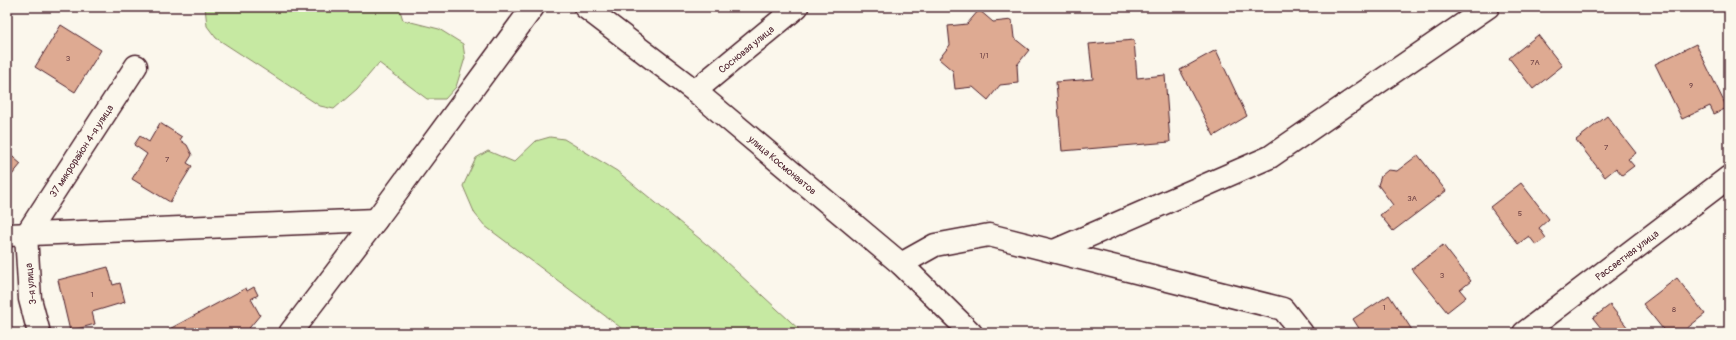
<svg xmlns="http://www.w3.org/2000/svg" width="1736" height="340" font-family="Pangolin,sans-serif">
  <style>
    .green { fill: #c6e9a2; stroke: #888466 }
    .building { fill: #deaa92; stroke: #4a1f2b }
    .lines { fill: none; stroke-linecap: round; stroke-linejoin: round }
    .street-casing { stroke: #4a1f2b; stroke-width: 25 }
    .secondary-casing { stroke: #4a1f2b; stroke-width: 25 }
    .street { stroke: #fbf7ec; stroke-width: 22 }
    .secondary { stroke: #fbf7ec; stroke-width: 22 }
    .labels { text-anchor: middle; stroke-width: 4; stroke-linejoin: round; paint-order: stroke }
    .number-label { font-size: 8px; fill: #6f4245 }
    .street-label { font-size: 10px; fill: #4a1f2b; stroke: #fbf7ec }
  </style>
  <rect width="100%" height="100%" fill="#fbf7ec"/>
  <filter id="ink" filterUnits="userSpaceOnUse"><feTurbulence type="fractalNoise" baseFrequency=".025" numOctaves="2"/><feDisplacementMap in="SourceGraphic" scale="8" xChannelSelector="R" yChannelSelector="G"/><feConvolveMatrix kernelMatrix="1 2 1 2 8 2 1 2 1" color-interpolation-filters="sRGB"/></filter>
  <g filter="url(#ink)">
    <path class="green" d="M205 7H399L403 20 439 29 463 44 465 58 456 87 445 99H427L379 63 357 89 334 109 320 106 216 38 207 26Z
      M550 137 564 139 617 171 711 248 803 333H628L485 226 475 214 463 186 476 158 488 151 514 162 536 141Z"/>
    <path class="building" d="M979 10 993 22 1012 20 1014 38 1029 50 1017 65 1018 83 1000 85 988 100 973 87 955 89 953 71 939 59 950 45 948 26 967 24Z
      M61 25 101 50 75 92 35 67Z
      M1538 35 1562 66 1533 89 1509 58Z
      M1134 40 1137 78 1165 75 1170 142 1062 151 1056 82 1093 79 1089 44Z
      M1696 44 1727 108 1714 114 1710 106 1682 119 1655 64Z
      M1216 50 1247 116 1214 136 1180 70Z
      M1607 116 1636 153 1628 159 1634 166 1622 175 1616 168 1605 177 1576 140Z
      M160 123 182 137 180 140 187 145 192 155 187 163 192 166 170 202 132 179 147 154 134 145 140 136 149 142Z
      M7 152 21 164 7 181Z
      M1418 155 1446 191 1393 231 1380 215 1393 205 1378 185 1381 176 1388 170 1397 171Z
      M1521 183 1549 219 1539 228 1546 238 1536 245 1529 236 1518 244 1490 207Z
      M1443 245 1471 281 1460 290 1466 297 1447 312 1412 269Z
      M108 267 113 285 120 283 125 302 92 312 95 324 70 331 58 280Z
      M1677 278 1705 314 1681 333H1666L1643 304Z
      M254 287 258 295 251 299 260 315 245 333H162L246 288 247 291Z
      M1389 295 1414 333H1362L1353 319Z
      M1610 305 1632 333H1605L1593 318Z"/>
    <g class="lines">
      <g class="street-casing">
        <g id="street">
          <path id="s1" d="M695 91 797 7"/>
          <path d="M7 235 376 220"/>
          <path d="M1054 251 1270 157 1488 7"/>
          <path d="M901 264 935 245 989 235 1283 309 1302 333"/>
          <path id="s2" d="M39 333 30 299 26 235 136 66"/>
          <path d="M290 333 376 220 533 7"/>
          <path id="s3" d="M1524 333 1729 177"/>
        </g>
      </g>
      <g class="secondary-casing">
        <g id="secondary">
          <path id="s4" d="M585 7 695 91 901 264 971 333"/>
        </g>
      </g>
      <use href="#street" class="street"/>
      <use href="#secondary" class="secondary"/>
    </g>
  </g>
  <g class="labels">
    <g class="number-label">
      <text x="984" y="58">1/1</text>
      <text x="68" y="61">3</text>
      <text x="1535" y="65">7А</text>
      <text x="1691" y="88">9</text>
      <text x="1606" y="150">7</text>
      <text x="167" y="162">7</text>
      <text x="1412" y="201">3А</text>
      <text x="1520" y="216">5</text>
      <text x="1442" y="278">3</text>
      <text x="92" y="297">1</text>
      <text x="1384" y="310">1</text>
      <text x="1674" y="312">8</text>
    </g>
    <g class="street-label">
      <text dy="4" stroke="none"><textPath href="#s1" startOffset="66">Сосновая улица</textPath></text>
      <text dy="4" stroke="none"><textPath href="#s2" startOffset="200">37 микрорайон 4-я улица</textPath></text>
      <text dy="4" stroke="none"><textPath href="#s4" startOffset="253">улица Космонавтов</textPath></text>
      <text dy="4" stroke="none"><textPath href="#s3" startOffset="129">Рассветная улица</textPath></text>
      <text transform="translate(30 284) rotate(-96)" y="4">3-я улица</text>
    </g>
  </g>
  <rect width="1736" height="340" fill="none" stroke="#fbf7ec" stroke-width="24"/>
  <rect x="12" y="12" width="1712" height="316" fill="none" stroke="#4a1f2b" stroke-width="1.5" filter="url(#ink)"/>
</svg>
